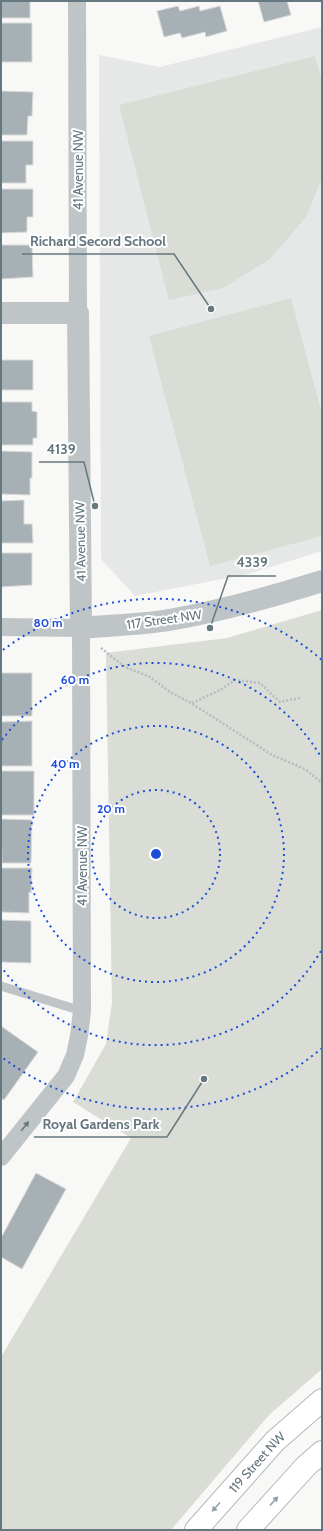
<svg xmlns="http://www.w3.org/2000/svg" width="323" height="1531" font-family="Cabin,sans-serif">
  <style>
    .built { fill: #e6e8e7 }
    .green { fill: #d9ddd5 }
    .building { fill: #a7b1b5; stroke: #dadad8 }
    .lines { fill: none; stroke-linecap: round; stroke-linejoin: round }
    .secondary-casing { stroke: #b2b9bc; stroke-width: 24 }
    .path { stroke: #b8bcbe; stroke-width: 2.5; stroke-dasharray: 2 2; stroke-linecap: butt }
    .service { stroke: #bfc5c7; stroke-width: 9 }
    .minor { stroke: #bfc5c7; stroke-width: 18 }
    .tertiary { stroke: #bfc5c7; stroke-width: 22 }
    .secondary { stroke: #fff; stroke-width: 22 }
    .oneway { fill: #65777f }
    .oneway2 { fill: #93a0a5 }
    .ring { fill: none; stroke: #1d4ed8; stroke-width: 2; stroke-dasharray: 2 4 }
    .labels { text-anchor: middle; stroke-width: 4; stroke-linejoin: round; paint-order: stroke }
    .street-label { font-size: 13px; fill: #65777f; stroke: #fff }
    .centre { fill: #1d4ed8; stroke: #fff; stroke-width: 2 }
    .ring-label { font-size: 12px; text-anchor: middle; font-weight: bold; fill: #1d4ed8; stroke: #fff; stroke-width: 4; stroke-linejoin: round; paint-order: stroke }
    .leader { fill: none; stroke: #65777f; stroke-width: 1.5 }
    .callout-dot { fill: #65777f; stroke: #fff; stroke-width: 1.5 }
    .callout-label { font-size: 14px; text-anchor: middle; font-weight: bold; fill: #65777f; stroke: #fff; stroke-width: 4; stroke-linejoin: round; paint-order: stroke }
  </style>
  <rect width="100%" height="100%" fill="#f8f8f6"/>
  <path class="built" d="M322 27V551L248 574 135 596 101 559 99 55 160 67Z"/>
  <path class="green" d="M315 56 322 81V178L306 217 270 259 223 288 169 300 119 105Z
    M291 298 322 414V536L210 566 149 336Z
    M322 610V1369L269 1415 171 1530H1V1357L131 1138 73 1102 106 1044 112 1003 106 653 227 638Z"/>
  <path class="building" d="M1 1H30V18H1Z
    M258 1H287L291 15 264 22Z
    M178 6 180 11 199 6 200 11 220 6 227 31 206 37 205 32 182 38 180 33 164 37 157 11Z
    M1 23H32V62H1Z
    M1 91 33 92 32 116H28L27 135H1Z
    M1 141H33V165H26V183H1Z
    M1 189H33V217H27V232L1 233Z
    M1 245H32L33 277 1 279Z
    M1 360H33V390H1Z
    M1 402H32V411L37 412V438H33V445H1Z
    M1 451 32 452V478H30V495L1 494Z
    M24 500V524H32L33 543H1V501Z
    M1 553H32V585L1 587Z
    M1 673H32V716H1Z
    M32 721V766H1V722Z
    M1 771H34V815H1Z
    M1 819 32 820 31 863H2Z
    M1 868H32L31 893 29 892V913L1 912Z
    M1 920 31 921V963L1 962Z
    M1 1026 38 1052 4 1100 1 1098Z
    M36 1173 66 1189 22 1269 1 1257V1238Z"/>
  <g class="lines">
    <g class="secondary-casing">
      <g id="secondary">
        <path id="s1" d="M196 1530 275 1441 322 1400"/>
        <path d="M248 1530 306 1466 322 1452"/>
      </g>
    </g>
    <path class="path" d="M101 648 125 667 150 677 170 692 191 703 272 755 305 769 322 783
      M192 703 220 690 235 680 260 683 280 702 300 698"/>
    <path class="service" d="M1 986 82 1011"/>
    <path class="minor" d="M77 1 78 313
      M1 627 81 628 82 1011 79 1036 75 1055 66 1076 1 1157"/>
    <path class="tertiary" d="M1 313H78L81 628C110 625 140 625 169 620 221 611 271 597 322 581"/>
    <use href="#secondary" class="secondary"/>
  </g>
  <defs><path id="oneway-solid" d="M-6-.8H1V-3.2L6.5 0L1 3.2V.8H-6Z"/></defs>
  <use class="oneway" href="#oneway-solid" transform="translate(25 1126) rotate(-51)"/>
  <g class="oneway2">
    <use href="#oneway-solid" transform="translate(274 1501) rotate(-48)"/>
    <use href="#oneway-solid" transform="translate(216 1507) rotate(132)"/>
  </g>
  <g class="ring">
    <circle cx="156" cy="854" r="64"/>
    <circle cx="156" cy="854" r="128"/>
    <path d="M321 951A192 192 0 0 1 2 968M2 740A192 192 0 0 1 321 757"/>
    <path d="M322 1048A255 255 0 0 1 3 1058M3 650A255 255 0 0 1 322 660"/>
  </g>
  <g class="labels">
    <g class="street-label">
      <text transform="translate(78 170) rotate(-90)" y="5">41 Avenue NW</text>
      <text transform="translate(80 542) rotate(-91)" y="5">41 Avenue NW</text>
      <text transform="translate(164 619) rotate(-8)" y="5">117 Street NW</text>
      <text transform="translate(82 866) rotate(-90)" y="5">41 Avenue NW</text>
      <text dy="5" stroke="none"><textPath href="#s1" startOffset="91">119 Street NW</textPath></text>
    </g>
  </g>
  <circle cx="156" cy="854" r="6" class="centre"/>
  <g class="ring-label">
    <text x="48" y="627">80 m</text>
    <text x="75" y="684">60 m</text>
    <text x="65" y="768">40 m</text>
    <text x="111" y="813">20 m</text>
  </g>
  <path class="leader" d="M211 309L174 254H22M95 506L84 462H39M210 628L228 576H276M204 1079L167 1137H34"/>
  <g class="callout-dot">
    <circle cx="211" cy="309" r="4"/>
    <circle cx="95" cy="506" r="4"/>
    <circle cx="210" cy="628" r="4"/>
    <circle cx="204" cy="1079" r="4"/>
  </g>
  <g class="callout-label">
    <text x="98" y="246">Richard Secord School</text>
    <text x="61" y="454">4139</text>
    <text x="252" y="567">4339</text>
    <text x="101" y="1129">Royal Gardens Park</text>
  </g>
  <rect width="323" height="1531" fill="none" stroke="#65777f" stroke-width="4"/>
</svg>
